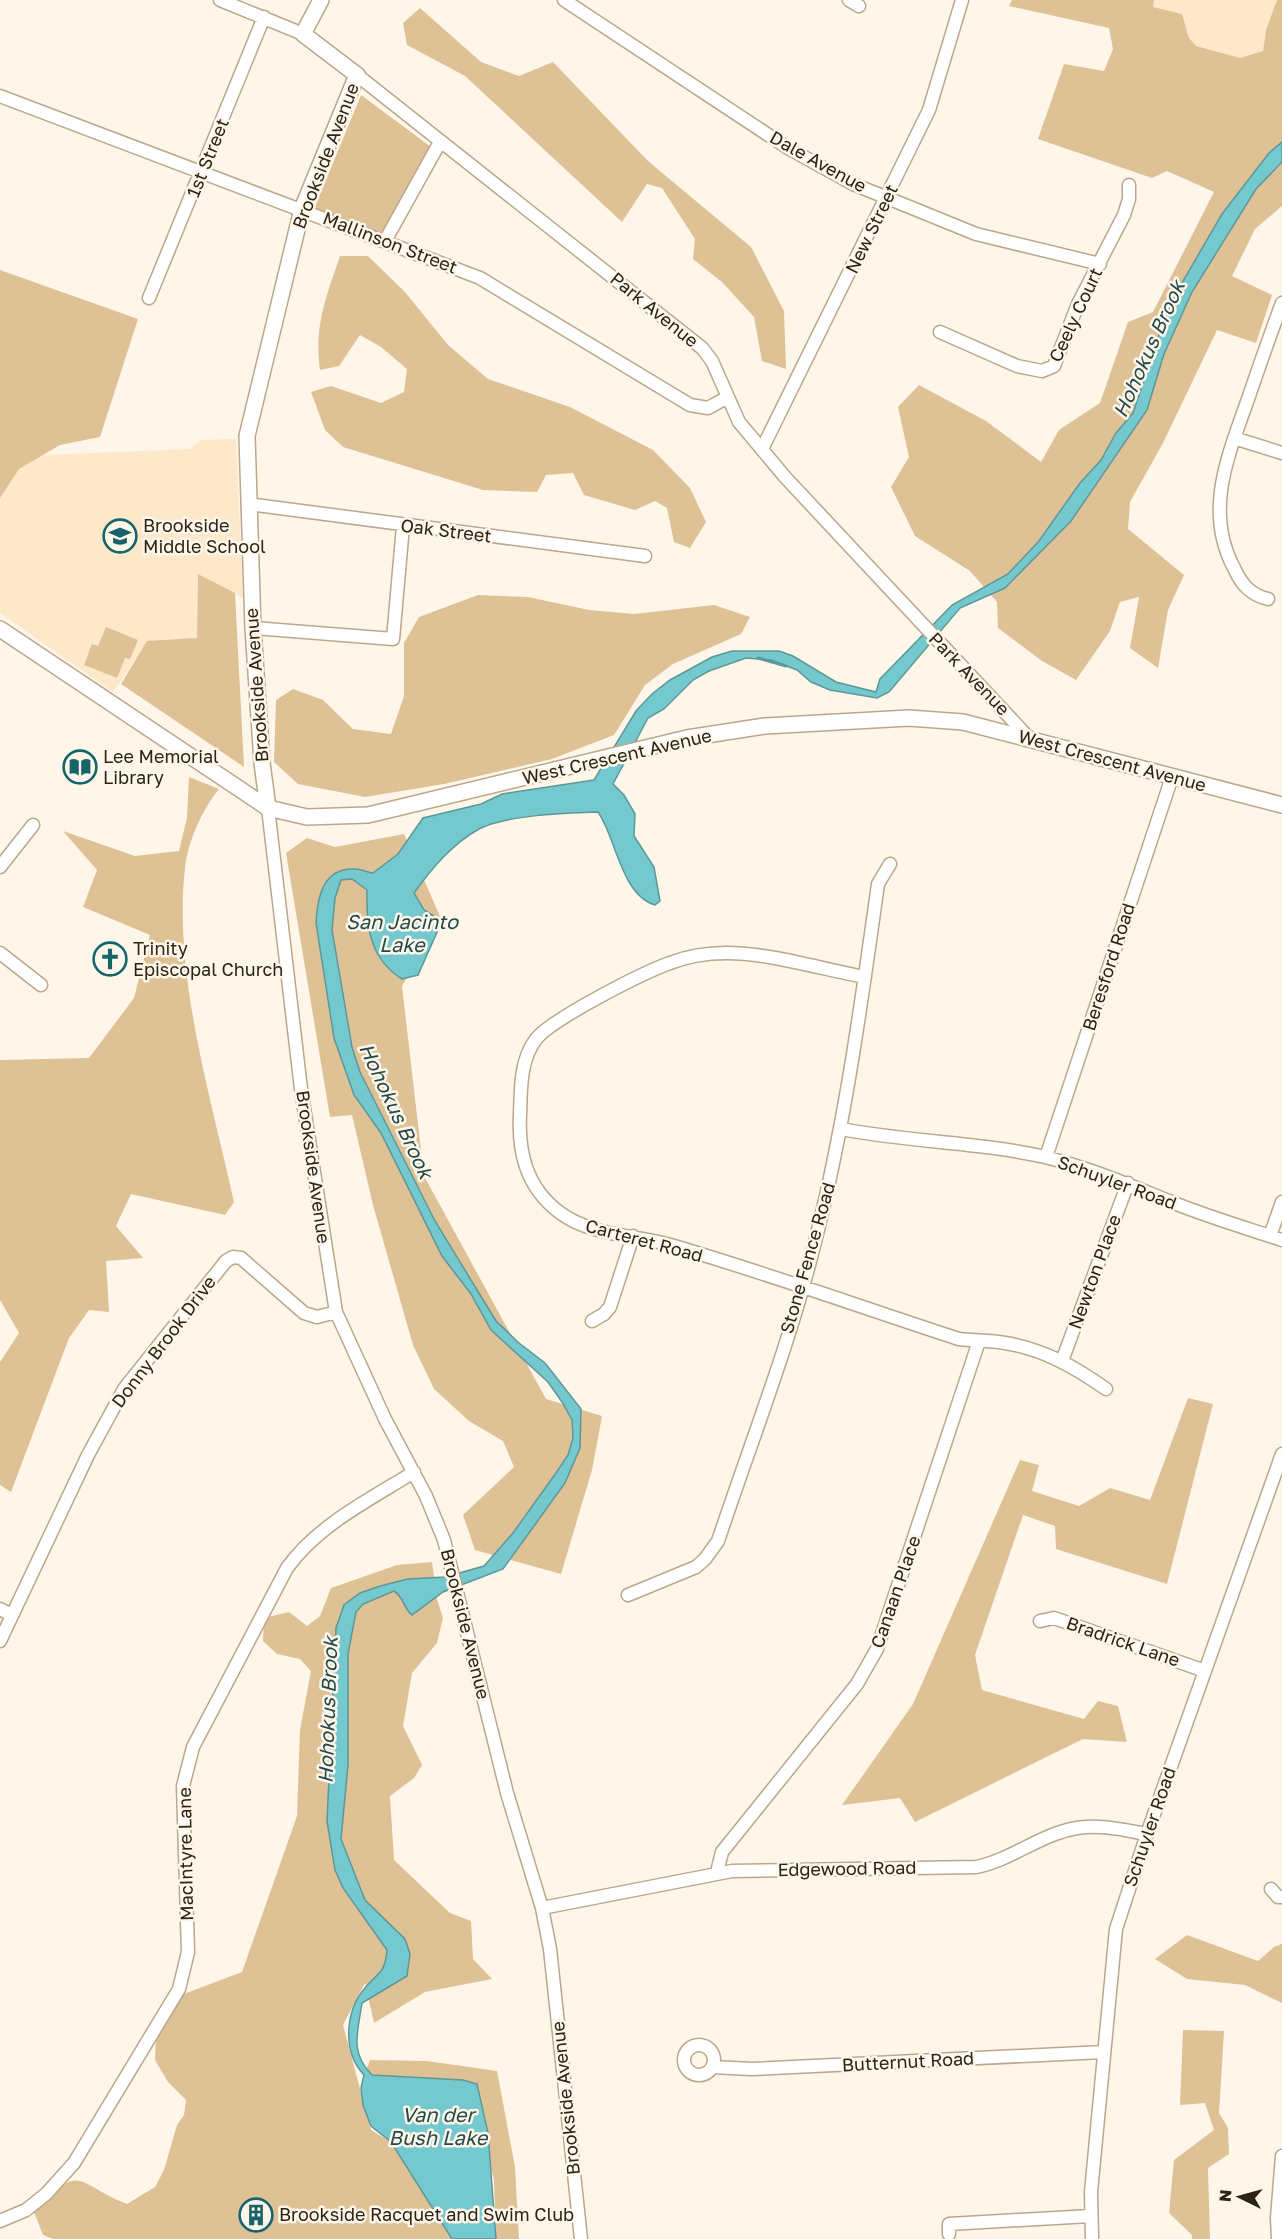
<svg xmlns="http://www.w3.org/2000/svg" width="1282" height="2239" font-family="'Golos Text',sans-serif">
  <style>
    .built { fill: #fde8ca }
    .green { fill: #dfc196 }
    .water { fill: #74c9cf; stroke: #5e9798; stroke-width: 1.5 }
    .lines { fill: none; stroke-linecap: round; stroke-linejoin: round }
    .stream { stroke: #5e9798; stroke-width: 3 }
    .minor-casing { stroke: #bba78a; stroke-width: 15 }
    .major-casing { stroke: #bba78a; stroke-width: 18 }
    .minor { stroke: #fff; stroke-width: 12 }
    .major { stroke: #fff; stroke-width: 15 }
    .labels { text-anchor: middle; stroke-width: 5; stroke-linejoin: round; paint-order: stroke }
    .street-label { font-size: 18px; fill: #2b2318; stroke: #fef6e9 }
    .poi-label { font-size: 18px; fill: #2b2318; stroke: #fef6e9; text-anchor: start }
    .water-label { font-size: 20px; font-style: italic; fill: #224a4c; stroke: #fef6e9 }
  </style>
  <rect width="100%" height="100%" fill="#fef6e9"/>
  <path class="built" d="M1154 0H1277V1L1266 30 1263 51 1240 58 1196 46 1189 38 1182 14 1152 7Z
    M236 439 243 598 198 574 197 638 147 642 113 692 0 613V498L19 469 43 455 190 449 200 440Z"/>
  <path class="green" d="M1012 0H1154L1153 7 1182 14 1189 38 1196 46 1240 58 1263 51 1266 30 1277 0H1282V206L1255 229 1232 276 1272 295 1256 343 1217 330 1163 443 1130 502 1128 529 1184 575 1168 610 1158 668 1130 648 1139 597 1120 602 1110 631 1076 680 1042 661 998 628 997 602 970 571 915 536 891 487 909 457 898 407 919 385 986 421 1041 462 1059 430 1100 403 1128 322 1153 312 1214 192 1167 171 1152 178 1038 139 1064 64 1104 71 1113 49 1109 28 1009 6Z
    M420 8 481 62 519 76 553 62 648 161 751 247 784 311 786 369 762 361 754 317 722 282 693 259 695 239 662 188 647 184 622 222 465 76 407 45 403 23Z
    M361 95 431 147 384 235 314 209Z
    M340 256H368L405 292 448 345 488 379 570 407 653 450 690 488 706 522 690 548 674 542 667 508 655 501 635 510 584 495 573 473 546 475 537 492 483 490 343 447 325 430 311 392 331 386 381 403 404 392 407 369 381 347 360 335 339 366 320 370C314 326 326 297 340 256Z
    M0 270 138 319 100 437 60 445 19 469 0 498Z
    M198 574 235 593 244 767 121 684 147 641 197 638Z
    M478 595 528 597 589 610 634 614 714 605 750 617 741 634 673 664 645 685 614 735 552 759 444 784 365 797 298 784 274 762 276 700 293 689 323 700 353 729 391 734 404 696V643L419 617Z
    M106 627 138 640 130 659 125 658 117 678 84 665 92 644 98 646Z
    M189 777 219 789C202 810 188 841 185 868 173 975 211 1097 234 1202L225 1215 131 1194 116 1226 143 1258 106 1261 109 1312 89 1310 69 1338 11 1492 0 1485V1362L19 1333 0 1300V1060L89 1058 134 998 150 935 83 907 97 870 63 831 135 856 179 851 187 818Z
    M404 834 442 921 402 986 424 1176 546 1399 602 1416 592 1470 561 1574 475 1550 463 1515 514 1467 503 1441 469 1421 434 1389 413 1345 373 1205 352 1115 330 1117 286 853 307 838 335 847Z
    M1188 1398 1213 1404 1167 1584 1056 1549 1055 1526 1023 1515 975 1655 982 1690 1084 1719 1098 1701 1118 1706 1127 1742 1083 1739 915 1822 900 1798 842 1805 913 1704 1020 1460 1039 1465 1032 1491 1079 1506 1110 1488 1150 1500Z
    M432 1562 437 1599 443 1618 437 1643 412 1673 403 1726 422 1765 414 1778 390 1796 394 1860 450 1913 471 1921 473 1959 492 1979 425 1992 374 2023 365 1983 343 2025 371 2130 391 2142 452 2239H53L43 2235 34 2212C82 2161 73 2182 127 2204L155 2187 164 2170 177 2125 184 2115 186 2100 168 2082 155 2060 156 2036 181 1995 242 1972 297 1816 300 1730 311 1671 300 1659 277 1654 263 1641 264 1618 289 1612 307 1626 320 1616 331 1588 397 1565Z
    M1187 1935 1258 1961 1274 1947 1282 1944V2003L1245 1985 1187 1979 1155 1959Z
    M1183 2030 1224 2031 1219 2113 1228 2128 1229 2154 1208 2168 1210 2239H1192V2235L1169 2213 1174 2160 1214 2130 1205 2103 1180 2105Z
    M370 2060 427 2061 497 2071 515 2167 519 2239H496L494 2179 463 2080 364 2075Z"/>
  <path class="water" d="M1282 142V162L1256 189 1192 292 1164 354 1147 410 1071 521 1005 588 960 608 889 692 877 698 830 690 811 682 797 670 771 660 746 658 709 671 693 680 664 709 648 718 613 784 624 795 635 814 634 836 654 867 660 901 655 905C621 895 616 837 598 812 567 813 505 815 479 829 452 844 432 868 414 893L424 910 442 921 418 975 402 979C369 958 366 926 367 890L352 879 341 880 335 898 332 930 352 1047 360 1072 435 1221 496 1321 519 1343 545 1363 581 1409 580 1448 565 1483 503 1569 443 1592 412 1615C403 1608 404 1597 394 1591L363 1604 356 1612 348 1654V1765L341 1839 365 1900 405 1939 410 1954 407 1976 362 2003C358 2032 349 2052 372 2075L463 2080 477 2084 488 2133 496 2239H452L391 2142 371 2126 363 2105 361 2088 364 2075C342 2052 345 2011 365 1988 378 1972 385 1974 387 1950L343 1888 335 1870 327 1821 336 1628 344 1605 360 1593 380 1586 408 1579 445 1577 484 1566 513 1533 556 1473 568 1455 573 1438 572 1420 562 1402 548 1382 491 1330 471 1294 442 1256 381 1133 354 1095 334 1038 316 923C317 898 323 867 355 869 361 869 367 872 373 873L398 854 423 818 481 804 502 794 594 780 636 711 652 694 670 680 712 657 732 651H779L793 656 836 682 876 692 880 679 952 605 1008 574 1039 541 1080 483 1101 460 1116 433 1133 413 1163 323 1179 288 1222 214 1269 153Z"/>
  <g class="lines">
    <path class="stream" d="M758 658 786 666"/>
    <g class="minor-casing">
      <path id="minor" d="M220 0 303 34
        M564 0 788 148 853 184 976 234 1100 264
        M849 0 859 6
        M357 75 702 348 712 361 739 422 785 477 1028 737
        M0 96 480 278 690 405 708 408 726 398
        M385 241 440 142
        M149 298 264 17
        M940 332 1017 366 1042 371 1054 366 1078 304 1124 215 1129 199V185
        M1234 438 1282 453
        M762 449 929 110 962 0
        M248 504 645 556
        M1268 599C1251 595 1242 585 1235 570 1203 512 1228 456 1248 399 1259 367 1270 335 1282 303
        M253 628 393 639 403 526
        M268 808 301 1089 336 1312 385 1419 426 1496 444 1540 507 1793 542 1908 550 1949 581 2239
        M0 867 33 825
        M0 953 41 985
        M865 977C821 969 770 953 726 953 707 953 688 956 670 963 642 973 552 1019 536 1039 520 1060 521 1088 520 1114 518 1152 526 1187 559 1212 590 1236 637 1235 674 1246 769 1274 864 1308 959 1339 974 1341 990 1340 1005 1343 1043 1349 1075 1367 1106 1389
        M841 1129C908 1142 980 1142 1045 1157 1090 1168 1131 1186 1174 1203 1209 1217 1246 1228 1282 1240
        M1046 1157 1172 777
        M1270 1236 1282 1202
        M592 1321 604 1314 610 1307 633 1236
        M1062 1361 1128 1183
        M628 1595 696 1567 705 1559 718 1541C751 1442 790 1343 815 1242 845 1124 861 1005 878 884L890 864
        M0 1609 12 1615
        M1040 1621 1054 1618 1205 1671
        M0 1641 88 1455 124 1389 226 1261 233 1257 241 1258 304 1313 317 1317 336 1312
        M717 1872 722 1852 857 1684 877 1649 979 1341
        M1271 1889 1278 1897H1282
        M542 1908 732 1871 976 1867C1012 1860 1040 1834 1077 1828 1100 1824 1124 1830 1147 1834
        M684 2060a15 15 0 1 1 30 0a15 15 0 1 1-30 0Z
        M712 2067 752 2069 1103 2052
        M0 2221 26 2210 46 2194 74 2163 179 1989 188 1952 183 1786 193 1747 287 1568C318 1525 369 1500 414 1472
        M949 2234V2224L1090 2216
        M1092 2239 1091 2192 1116 1929 1147 1834 1282 1454
        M1278 2239 1277 2218 1282 2156"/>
    </g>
    <g class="major-casing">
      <path id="major" d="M0 629 268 808 307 817 368 815 687 738 765 726 909 718 963 722 1282 805
        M268 808 262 763 253 628 247 436 302 209 357 75 303 34 321 0"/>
    </g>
    <use href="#minor" class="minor"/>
    <use href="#major" class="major"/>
  </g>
  <defs>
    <g id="school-ring" transform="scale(1.725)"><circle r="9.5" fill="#fef6e9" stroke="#146469" stroke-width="1.5"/><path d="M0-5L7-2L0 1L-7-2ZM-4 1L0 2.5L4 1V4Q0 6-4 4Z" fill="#146469"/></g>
    <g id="library-ring" transform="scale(1.725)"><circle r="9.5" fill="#fef6e9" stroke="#146469" stroke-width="1.5"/><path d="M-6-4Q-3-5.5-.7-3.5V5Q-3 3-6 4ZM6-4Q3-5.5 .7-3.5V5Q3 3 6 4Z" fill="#146469"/></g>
    <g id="church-ring" transform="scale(1.725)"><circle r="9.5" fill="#fef6e9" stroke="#146469" stroke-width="1.5"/><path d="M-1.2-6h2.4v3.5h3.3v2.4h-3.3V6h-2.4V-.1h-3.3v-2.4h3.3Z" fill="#146469"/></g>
    <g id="building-ring" transform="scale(1.725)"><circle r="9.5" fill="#fef6e9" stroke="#146469" stroke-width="1.5"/><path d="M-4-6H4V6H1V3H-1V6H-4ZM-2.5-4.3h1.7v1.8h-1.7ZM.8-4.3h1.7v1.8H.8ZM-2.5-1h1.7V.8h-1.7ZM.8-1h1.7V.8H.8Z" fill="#146469"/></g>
  </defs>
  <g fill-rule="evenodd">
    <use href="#school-ring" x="120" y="536"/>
    <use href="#library-ring" x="80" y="767"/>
    <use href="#church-ring" x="110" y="959"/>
    <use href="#building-ring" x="256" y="2215"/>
  </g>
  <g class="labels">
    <g class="street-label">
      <text transform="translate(326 156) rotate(-69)" y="6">Brookside Avenue</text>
      <text transform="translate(208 158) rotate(-68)" y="6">1st Street</text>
      <text transform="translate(818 162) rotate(29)" y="6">Dale Avenue</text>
      <text transform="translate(872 229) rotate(-64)" y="6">New Street</text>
      <text transform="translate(390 243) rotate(21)" y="6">Mallinson Street</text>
      <text transform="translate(654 310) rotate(39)" y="6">Park Avenue</text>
      <text transform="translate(1076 315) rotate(-65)" y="6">Ceely Court</text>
      <text transform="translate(446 531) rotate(7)" y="6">Oak Street</text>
      <text transform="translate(969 674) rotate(46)" y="6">Park Avenue</text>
      <text transform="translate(257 685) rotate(-94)" y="6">Brookside Avenue</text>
      <text transform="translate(617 757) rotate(-13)" y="6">West Crescent Avenue</text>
      <text transform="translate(1112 761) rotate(15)" y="6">West Crescent Avenue</text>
      <text transform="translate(1109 967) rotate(-72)" y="6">Beresford Road</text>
      <text transform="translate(313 1167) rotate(82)" y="6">Brookside Avenue</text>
      <text transform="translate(1117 1183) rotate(20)" y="6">Schuyler Road</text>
      <text transform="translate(644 1241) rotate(15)" y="6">Carteret Road</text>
      <text transform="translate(808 1258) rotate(-74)" y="6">Stone Fence Road</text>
      <text transform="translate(1095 1272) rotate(-70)" y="6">Newton Place</text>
      <text transform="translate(164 1342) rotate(-53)" y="6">Donny Brook Drive</text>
      <text transform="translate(896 1592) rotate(-71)" y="6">Canaan Place</text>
      <text transform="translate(465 1624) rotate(76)" y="6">Brookside Avenue</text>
      <text transform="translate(1123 1642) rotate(19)" y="6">Bradrick Lane</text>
      <text transform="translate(1150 1827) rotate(-71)" y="6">Schuyler Road</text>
      <text transform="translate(186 1854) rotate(-91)" y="6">MacIntyre Lane</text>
      <text transform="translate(847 1869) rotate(-1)" y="6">Edgewood Road</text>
      <text transform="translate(908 2062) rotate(-3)" y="6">Butternut Road</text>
      <text transform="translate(566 2098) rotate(-96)" y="6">Brookside Avenue</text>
    </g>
    <g class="poi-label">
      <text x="143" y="532">Brookside<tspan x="143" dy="21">Middle School</tspan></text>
      <text x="103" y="763">Lee Memorial<tspan x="103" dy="21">Library</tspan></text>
      <text x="133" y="955">Trinity<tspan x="133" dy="21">Episcopal Church</tspan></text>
      <text x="279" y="2221">Brookside Racquet and Swim Club</text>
    </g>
    <g class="water-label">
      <text transform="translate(1149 349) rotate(-66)" y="7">Hohokus Brook</text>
      <text x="402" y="929">San Jacinto<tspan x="402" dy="23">Lake</tspan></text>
      <text transform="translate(396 1111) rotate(65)" y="7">Hohokus Brook</text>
      <text transform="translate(328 1710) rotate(-88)" y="7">Hohokus Brook</text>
      <text x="438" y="2122">Van der<tspan x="438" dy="23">Bush Lake</tspan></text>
    </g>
  </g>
  <g transform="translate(1240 2197) rotate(275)" stroke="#fef6e9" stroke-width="4.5" paint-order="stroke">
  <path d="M0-4.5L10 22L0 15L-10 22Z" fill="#2b2318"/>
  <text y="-9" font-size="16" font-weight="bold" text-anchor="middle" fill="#2b2318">N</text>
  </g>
</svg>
